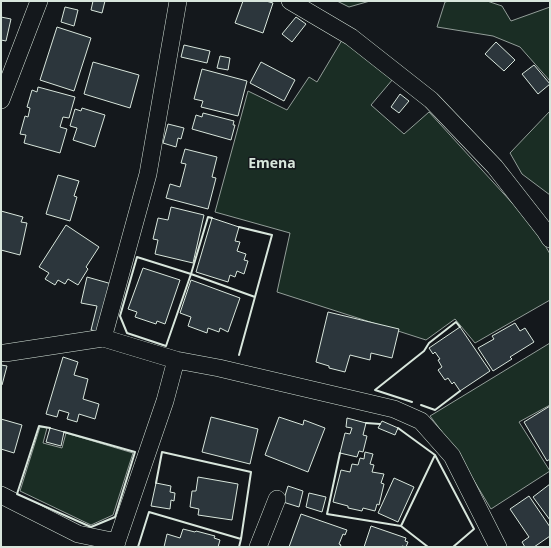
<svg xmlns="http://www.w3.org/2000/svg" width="551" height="548" font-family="'Open Sans',sans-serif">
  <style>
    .green { fill: #1a2d24; stroke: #939e99 }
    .building { fill: #2c363c; stroke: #d8e6dc }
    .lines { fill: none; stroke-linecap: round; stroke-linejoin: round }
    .minor-casing { stroke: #d8e6dc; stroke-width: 18 }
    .minor { stroke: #14181c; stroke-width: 17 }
    .wall { stroke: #d8e6dc; stroke-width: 2 }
    .labels { text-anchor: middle; stroke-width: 3; stroke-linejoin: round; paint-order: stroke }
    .district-label { font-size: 14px; font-weight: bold; fill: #d8e6dc; stroke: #14181c }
  </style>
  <rect width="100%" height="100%" fill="#14181c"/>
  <path class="green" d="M337 1H370L349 7Z
    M449 1H487L502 6 511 21 550 7V81L520 47 493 36 437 27 445 2Z
    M342 40 393 79 371 105 404 134 429 112 535 228 550 254V300L475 343 455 319 426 340 277 292 290 233 215 212 248 91 287 110 309 77 317 82Z
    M550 111V195L522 174 510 153Z
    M550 343V405L519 422 550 471 491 509 455 449 430 416Z
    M40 427 47 428 43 443 62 448 66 433 133 453 113 515 91 525 20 491Z"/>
  <path class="building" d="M93 1H105L102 13 91 10Z
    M243 1H266L273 3 263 33 235 23Z
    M65 7 78 10 74 26 61 22Z
    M1 17 11 19 6 41 1 40Z
    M296 17 306 24 292 42 282 34Z
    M57 27 91 38 74 91 40 80Z
    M496 42 515 60 504 71 485 54Z
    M184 45 210 51 207 63 181 57Z
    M220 56 230 58 228 70 217 68Z
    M93 62 139 75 130 108 84 94Z
    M261 62 295 80 284 101 250 83Z
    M534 65 550 84 538 94 522 74Z
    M202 69 247 81 238 116 201 107 203 101 194 99Z
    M38 87 75 97 69 118 63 117 60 127 67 129 60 153 24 143 26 135 20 134 25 116 28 117 30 108 27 107 32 90 37 92Z
    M400 94 409 101 399 113 391 107Z
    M82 108 105 115 95 147 73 140 77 128 70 126 75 109 81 111Z
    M203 113 234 121 233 125H235L231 140 192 129 196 115 202 117Z
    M168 124 184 128 181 139 178 138 176 147 163 143Z
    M185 149 217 157 212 177 216 178 208 209 166 198 170 184 180 187 186 164 181 163Z
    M58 175 79 181 74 196 77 197 70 221 46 214Z
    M171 207 204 215 193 263 155 254 158 240 153 239 158 218 168 220Z
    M1 211 23 217 21 222 27 223 20 255 1 250Z
    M212 218 239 227 235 241 240 242 237 251 246 254 244 260 248 261 244 274 237 271 235 277 230 275 228 282 196 272Z
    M66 225 99 247 86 267 88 269 78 285 68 279 65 284 58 280 55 285 45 279 49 273 39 267Z
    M143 268 180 280 165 324 157 321 156 324 135 317 137 312 128 309Z
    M87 277 112 284 100 332 91 330 97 306 81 303Z
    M191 280 240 298 228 332 220 328 219 332 208 328 207 333 188 326 191 317 180 313Z
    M328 312 399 329 392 358 371 353 370 360 350 355 345 372 329 368V366L316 362Z
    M515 323 520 331 525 328 534 342 510 357 512 359 493 371 478 348 494 339 492 336Z
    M460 327 490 371 460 391 454 382 452 384 448 378 445 380 438 370 442 367 438 360 440 359 435 352 433 354 429 348Z
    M63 357 78 362 74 375 88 379 83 399 99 404 95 419 79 414 77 422 67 419 69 413 59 410 57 417 46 414Z
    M1 365 7 366 2 385H1Z
    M550 406V459L547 461 524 422Z
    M211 417 258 429 250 464 202 452Z
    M279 417 303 425 304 420 325 428 308 472 265 455Z
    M347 418 366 423 363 435 367 436 363 452 359 451 357 457 340 453 345 433 350 434 352 428 346 427Z
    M1 419 22 425 14 453 1 449Z
    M382 421 398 428 395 435 378 428Z
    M50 428 64 432 61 446 46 442Z
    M365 452 373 454 370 464 374 465 372 472 384 474 381 483 384 484 379 505 377 504 375 511 363 508 362 511 348 508V506L333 502 341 470 350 472 352 464 358 465 360 458 364 459Z
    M198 477 238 484 232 520 198 515 199 509 190 507 192 491H196Z
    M394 478 414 487 398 522 378 513Z
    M156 483 171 486 170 492 175 493 174 501 171 500 170 509 151 506Z
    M550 484V520L533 497Z
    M288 486 303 491 299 507 283 502Z
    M309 493 326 497 322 512 306 507Z
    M529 496 550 527V536L534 547H525L522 542 529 537 510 509Z
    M301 514 347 530 345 535 343 534 339 544 341 545 340 547H289Z
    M371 526 406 538 405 541 408 542 406 547 402 546V547H364Z
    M183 529 195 532 196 531 215 536 214 538 220 540 218 547H164L167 534 180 538Z"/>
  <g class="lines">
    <g class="minor-casing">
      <path id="minor" d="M290 1 351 37 431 100 495 167 545 231 550 239
        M1 100 39 1
        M5 353 103 338
        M176 360 103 338 148 174 178 1
        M1 495 78 534 117 542
        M115 547 165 401 176 360 219 368 394 409 421 421 452 456 498 547
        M258 547 277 499"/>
    </g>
    <use href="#minor" class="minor"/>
    <path class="wall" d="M212 218 208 217 191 274 255 297
      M239 227 272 235 239 355
      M137 257 191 274 166 346 127 333 120 316Z
      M412 402 375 390 424 351 429 343 456 322 460 327
      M421 405 435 410 460 391
      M366 423 380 424
      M50 428 39 426 17 494 91 527 115 517 135 452 64 432
      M398 428 435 455
      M340 453 327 514 401 526
      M156 483 162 452 251 472 241 539
      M138 547 149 512 241 539 239 547
      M428 547 401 526 435 455 474 529 453 547"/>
  </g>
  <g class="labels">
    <g class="district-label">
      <text x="272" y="168">Emena</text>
    </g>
  </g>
  <rect width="551" height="548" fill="none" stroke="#d8e6dc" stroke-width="4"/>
</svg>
